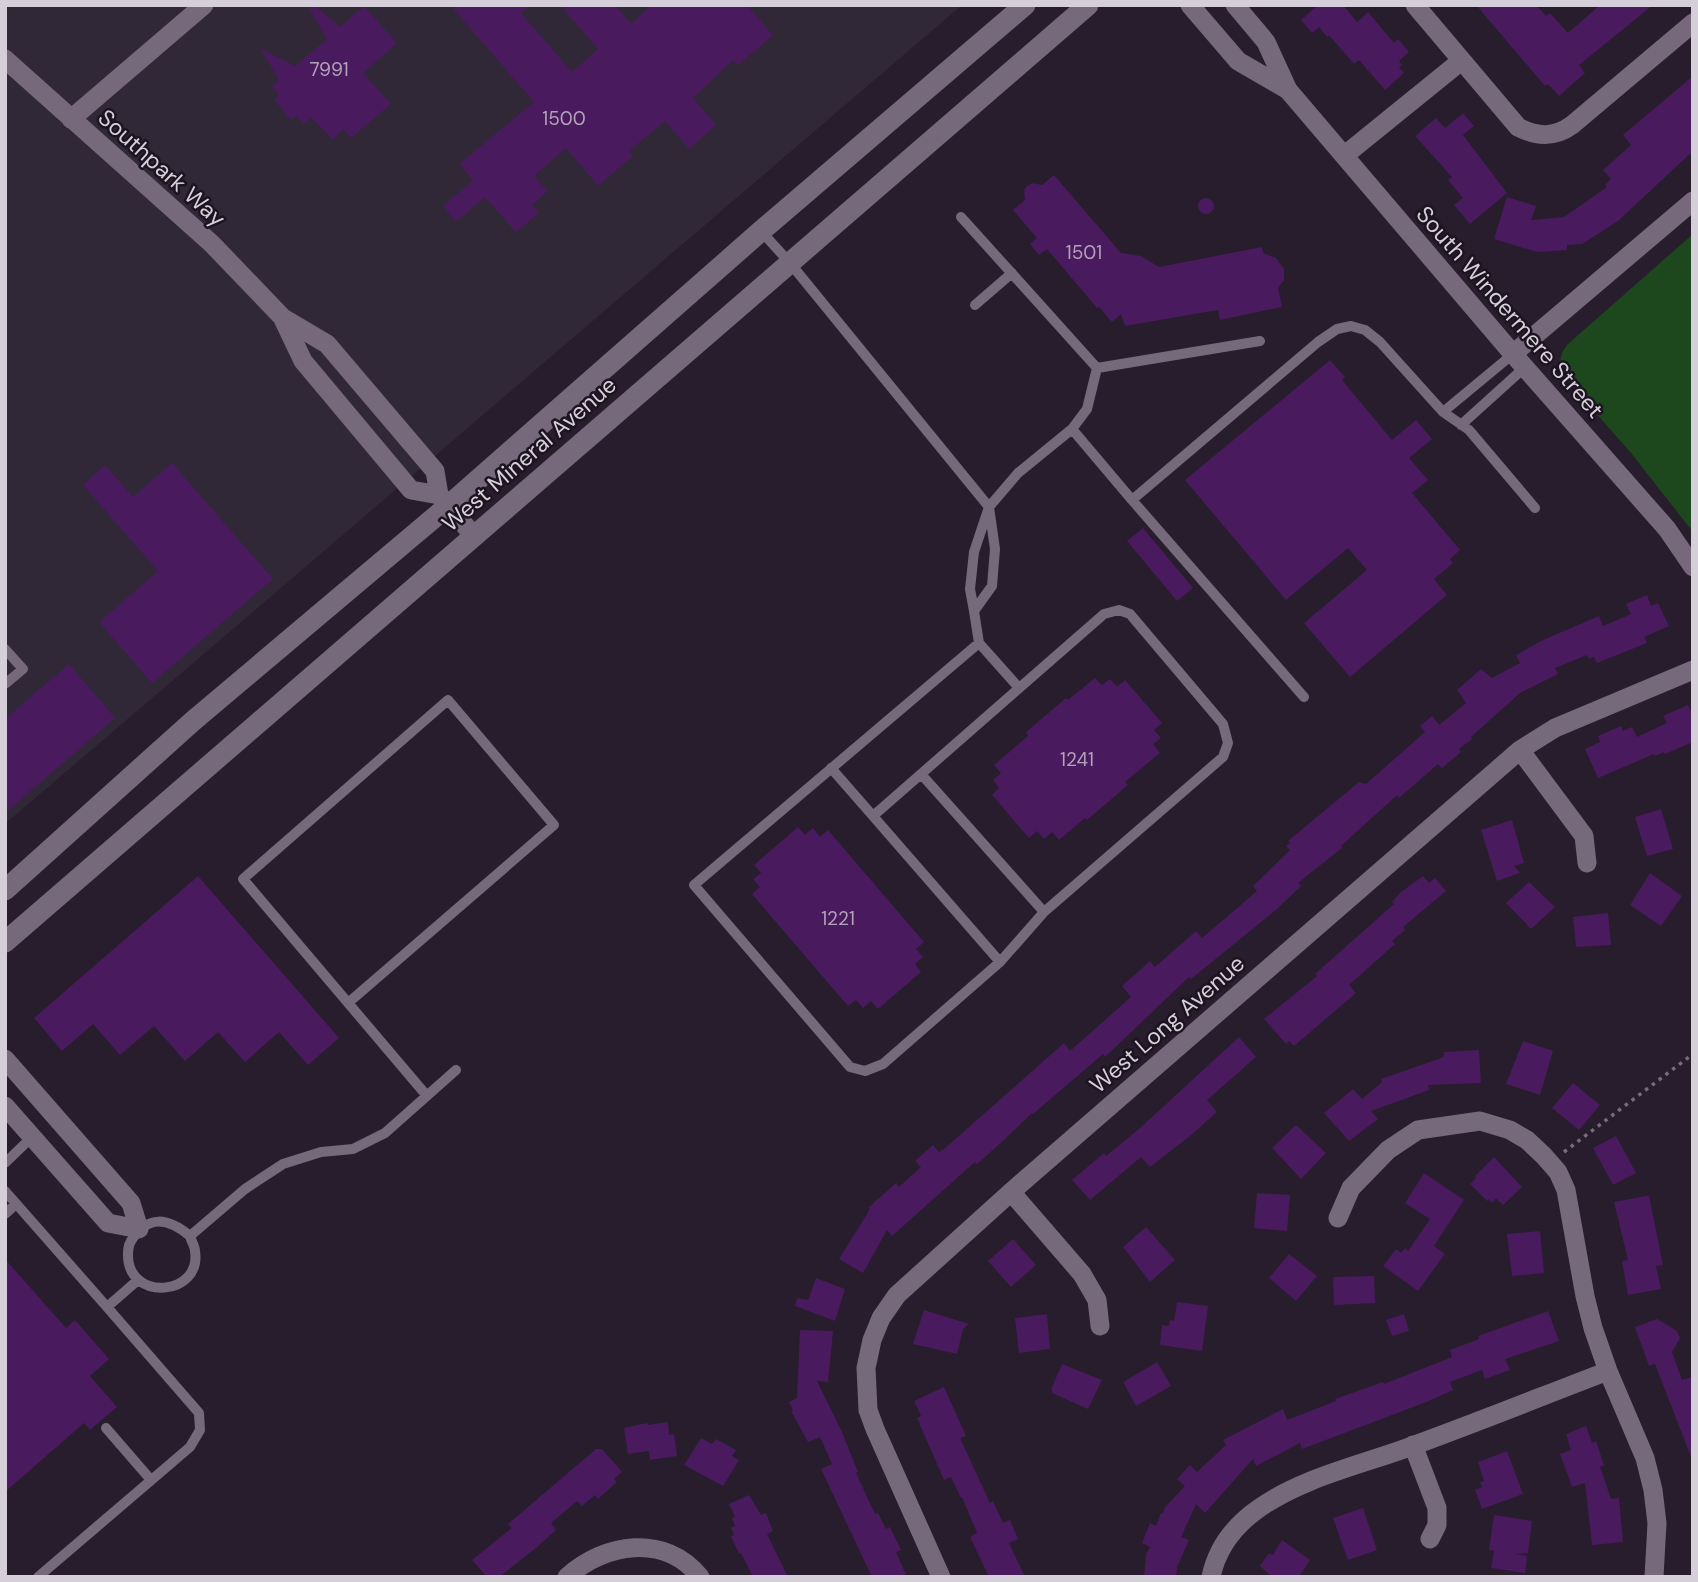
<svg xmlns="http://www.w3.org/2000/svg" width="1698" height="1582" font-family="'DM Sans',sans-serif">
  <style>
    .commercial { fill: #302837 }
    .green { fill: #1d481d }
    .building { fill: #4a1a5f }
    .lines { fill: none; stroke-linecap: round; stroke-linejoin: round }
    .path { stroke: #756d7a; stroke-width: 3.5; stroke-dasharray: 3.5 5; stroke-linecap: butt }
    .lane { stroke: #75697b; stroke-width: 10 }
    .street { stroke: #75697b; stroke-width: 19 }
    .secondary { stroke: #75697b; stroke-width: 21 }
    .labels { text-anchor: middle; stroke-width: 5; stroke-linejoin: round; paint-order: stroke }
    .number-label { font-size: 19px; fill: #b2a2ba }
    .street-label { font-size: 23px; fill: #d5cfd9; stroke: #1d1422 }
  </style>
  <rect width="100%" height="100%" fill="#271d2c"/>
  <path class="commercial" d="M5 5H962L5 824Z"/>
  <path class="green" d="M1693 234V532L1631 453 1565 378C1558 366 1559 354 1568 344Z"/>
  <path class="building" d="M307 5H314L340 27 364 6 397 43 363 73 391 104 351 138 344 129 333 139 311 118 304 124 296 116 291 120 274 100 279 95 272 86 279 80 260 48 295 66 327 39Z
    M450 5H531L521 13 572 72 598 49 560 5H615L631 24 651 5H747L773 35 738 65 733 60 693 98 716 125 689 149 665 121 629 151 633 156 598 186 566 148 534 176 548 191 532 205 539 213 516 232 485 197 456 222 443 206 473 180 459 164 534 102Z
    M1318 5H1343L1357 22 1368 12 1394 43 1398 39 1409 52 1399 61 1402 65 1399 67 1404 73 1385 90 1359 60 1354 64 1329 35 1327 37 1319 27 1312 33 1301 20Z
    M1476 5H1536L1546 16 1550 13 1568 33 1600 5H1653L1579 65 1585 73 1559 96 1548 84 1545 86Z
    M1693 76V151L1618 221 1582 244 1567 245V250L1537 252 1494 239 1507 197 1536 206 1531 220 1564 217 1607 187 1605 185 1611 179 1603 170 1631 145 1623 135Z
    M1463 113 1474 126 1463 135 1507 193 1470 224 1454 205 1463 198 1448 180 1452 177 1415 136 1436 118 1445 128Z
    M1054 175 1121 253 1141 256 1159 267 1262 247 1263 253 1276 258 1284 269V280L1278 288 1282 307 1220 320 1218 310 1125 326 1121 314 1112 322 1099 307 1097 308 1047 249 1039 255 1030 244 1037 238 1013 210 1025 200 1024 190 1027 186 1032 183 1042 185Z
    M1198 206a8 8 0 1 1 16 0a8 8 0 1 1-16 0Z
    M1330 360 1345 377 1342 380 1392 440 1416 420 1432 439 1409 458 1428 480 1412 493 1460 550 1450 559 1453 563 1434 579 1447 595 1350 677 1304 623 1367 570 1348 548 1286 600 1185 480Z
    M172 463 273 579 152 683 99 622 158 571 83 485 105 465 133 497Z
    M1143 528 1193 588 1177 601 1127 541Z
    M1647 595 1651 606 1658 603 1669 626 1644 637 1647 643 1597 663 1594 657 1589 659 1587 655 1555 668 1558 674 1520 693 1471 737 1472 739 1459 749 1461 752 1442 768 1438 764 1399 798 1397 795 1341 846 1342 848 1298 883 1301 886 1276 910 1191 979 1189 977 1105 1057 1103 1054 1033 1114 1032 1113 1004 1140 977 1164 975 1162 892 1236 887 1230 863 1273 839 1259 870 1209 868 1208 896 1183 899 1187 921 1167 915 1161 933 1145 939 1152 944 1149 1064 1043 1070 1051 1131 997 1122 986 1150 961 1155 967 1196 931 1202 938 1257 891 1253 886 1290 850 1286 846 1290 843 1288 841 1359 782 1366 784 1425 732 1420 726 1432 716 1439 725 1466 703 1457 690 1481 669 1492 678 1520 663 1516 655 1543 640 1599 616 1603 626 1631 614 1626 604Z
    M69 664 115 718 5 813V719Z
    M1095 678 1102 685 1110 679 1117 687 1125 680 1162 723 1154 730 1161 738 1153 744 1160 753 1125 782 1128 785 1087 820 1085 818 1059 840 1052 832 1044 839 1037 831 1029 838 992 795 999 788 993 780 1001 773 994 765 1028 736 1026 732 1066 698 1068 700Z
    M1688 705 1693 716V742L1665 754 1664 752 1655 756 1654 754 1598 778 1585 749 1600 742 1598 736 1621 726 1623 731 1632 727 1637 737 1667 723 1663 716Z
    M1661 809 1673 849 1647 856 1635 817Z
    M1512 820 1524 863 1514 866 1520 873 1497 881 1481 830Z
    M798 827 805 835 813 828 820 837 828 830 924 942 916 949 923 957 915 964 921 972 878 1009 871 1001 863 1008 856 1000 848 1006 752 894 760 887 753 879 761 873 754 865Z
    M1650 873 1682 896 1661 926 1630 905Z
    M198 876 339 1038 308 1065 279 1032 245 1062 218 1032 185 1061 154 1026 120 1055 93 1024 62 1051 34 1018Z
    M1423 876 1429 883 1435 878 1446 891 1403 927 1405 930 1392 941 1395 944 1349 985 1356 993 1294 1046 1289 1041 1286 1044 1264 1019 1317 976 1315 974 1394 904 1392 902 1401 892Z
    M1529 882 1555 907 1531 929 1506 903Z
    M1608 913 1611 945 1576 947 1573 917Z
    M1239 1037 1256 1057 1207 1100 1217 1112 1190 1136 1150 1167 1141 1157 1090 1200 1072 1180 1104 1153 1106 1156 1139 1129Z
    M1523 1041 1553 1051 1540 1095 1506 1084Z
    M1479 1050 1481 1083 1428 1085 1429 1090 1371 1111 1378 1119 1349 1141 1324 1113 1353 1089 1362 1099 1382 1082 1381 1079 1444 1057V1052Z
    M1573 1083 1600 1105 1579 1130 1552 1108Z
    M1296 1125 1326 1153 1301 1179 1272 1148Z
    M1616 1136 1636 1173 1613 1185 1593 1148Z
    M1494 1157 1522 1187 1503 1205 1496 1198 1492 1203 1489 1199 1487 1201 1470 1184 1476 1178 1475 1176Z
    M1424 1173 1464 1200 1434 1246 1445 1254 1418 1291 1383 1266 1396 1249 1401 1253 1405 1248 1408 1251 1430 1219 1405 1203Z
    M1257 1193 1290 1195 1287 1231 1254 1228Z
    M1646 1196H1649L1663 1265 1656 1266 1661 1289 1628 1295 1622 1261 1628 1260 1614 1202Z
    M1146 1227 1175 1260 1150 1282 1123 1247Z
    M1540 1231 1544 1273 1512 1276 1507 1234Z
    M1013 1239 1036 1265 1011 1287 988 1261Z
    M1289 1254 1317 1276 1296 1301 1269 1278Z
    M5 1259 66 1328 75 1320 109 1359 90 1376 117 1407 90 1430 84 1423 5 1492Z
    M1374 1276 1375 1303 1334 1305 1333 1277Z
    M816 1278 845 1289 835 1321 795 1306 797 1298 808 1300Z
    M1177 1302 1208 1306 1202 1351 1160 1345 1162 1325 1169 1326 1170 1320 1174 1321Z
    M924 1310 969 1324 963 1329 957 1354 913 1344Z
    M1548 1311 1559 1341 1505 1359 1510 1370 1485 1379 1482 1370 1450 1382 1453 1390 1429 1401 1302 1449 1300 1443 1256 1466 1253 1459 1205 1513 1196 1504 1181 1537 1189 1540 1177 1567 1176 1577H1144L1146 1554 1150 1547 1142 1543 1150 1523 1156 1526 1161 1513 1163 1514 1165 1507 1185 1486 1177 1479 1190 1465 1197 1472 1226 1445 1223 1440 1283 1409 1287 1420 1336 1401 1335 1399 1383 1382 1384 1384 1452 1357 1450 1350 1479 1339 1478 1336Z
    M1047 1314 1050 1349 1019 1353 1015 1318Z
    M1404 1314 1409 1331 1392 1336 1386 1320Z
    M1657 1319 1677 1331 1680 1338 1672 1352 1682 1380 1693 1377V1457H1691L1655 1364 1649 1366 1635 1327Z
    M800 1330 833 1331 828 1382 817 1381 842 1432 858 1472 856 1473 875 1514 878 1513 886 1529 890 1527 901 1550 896 1552 907 1577H872L821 1469 832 1464 820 1437 808 1442 791 1411H793L789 1402 797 1398Z
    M1157 1362 1171 1386 1136 1406 1123 1382Z
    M1062 1364 1102 1380 1088 1409 1052 1393V1387Z
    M944 1387 966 1436 960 1438 990 1503 993 1501 1003 1523 1010 1520 1018 1539 1009 1543 1025 1577H989L970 1537 977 1533 962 1497 961 1498 951 1477 944 1480 917 1418 921 1416 914 1401Z
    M668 1422 669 1435 674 1434 677 1456 650 1460 649 1451 628 1454 624 1428 647 1423 648 1425Z
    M1586 1426 1592 1443 1596 1441 1604 1465 1600 1467 1611 1499 1619 1498 1623 1542 1592 1545 1585 1483 1572 1487 1560 1454 1571 1450 1566 1434Z
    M701 1438 712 1444 716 1439 736 1450 732 1456 739 1460 723 1486 684 1465Z
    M596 1449H602L622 1472 614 1479 617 1482 598 1499 595 1495 582 1506 577 1501 551 1523 556 1530 536 1548 499 1577H487L472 1560 512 1528 508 1524Z
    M1507 1451 1523 1494 1482 1509 1475 1490 1482 1487 1480 1482 1484 1481 1478 1462Z
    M749 1495 761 1515 766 1513 773 1531 767 1534 788 1577H753L741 1553 739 1554 731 1536 734 1535 731 1528 735 1526 732 1518 735 1517 729 1504Z
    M1363 1508 1377 1550 1348 1560 1333 1518Z
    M1494 1515 1532 1521 1528 1553 1515 1554 1527 1556 1525 1573 1491 1568 1494 1551 1489 1550Z
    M1282 1540 1310 1560 1299 1577H1272L1260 1566 1269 1553 1273 1555Z"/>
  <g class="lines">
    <path class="path" d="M1564 1152 1693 1054"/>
    <path class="lane" d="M761 231 790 263 989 507 995 549 992 586 974 611 970 589 974 552 989 507 1018 473 1072 429 1087 409 1097 368 961 217
      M975 305 1012 273
      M1097 368 1260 341
      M1443 412 1513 354
      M1461 425 1524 368
      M1072 429 1132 500 1318 342 1337 329 1351 326 1365 330 1380 342 1443 412 1469 430 1535 508
      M1132 500 1304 697
      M974 611 979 643 694 885 850 1067 865 1071 883 1064 1000 962 1044 912 1223 757 1228 743 1223 724 1130 614 1119 610 1104 614 873 816 1000 962
      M979 643 1019 688
      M5 649 23 669 5 684
      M831 768 873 816
      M921 774 1044 912
      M348 1003 554 825 448 700 243 879 427 1096
      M5 1163 32 1137
      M5 1191 107 1307 138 1280
      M5 1214 16 1204
      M190 1236C168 1218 148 1214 131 1241 128 1246 128 1250 128 1256 129 1302 202 1296 195 1251 195 1246 191 1241 190 1236L245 1189 283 1164 321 1152 353 1149 385 1133 456 1070
      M106 1428 151 1480
      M38 1577 190 1447 200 1430 199 1413 107 1307"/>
    <path class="street" d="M1190 5 1238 61 1288 90
      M1235 5 1266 42 1288 90 1513 354 1667 529 1693 567
      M1415 5 1518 127C1537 137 1554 138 1572 125L1693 23
      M5 59 212 244 283 318 327 344 435 471 439 495 474 536
      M71 119 204 5
      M1345 155 1461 61
      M283 319 303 361 411 490 439 495
      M1513 354 1693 201
      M1520 750 1584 836 1587 863
      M5 1059 131 1203 139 1229 108 1223 5 1106
      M1011 1192 1082 1274 1097 1300 1100 1326
      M1338 1218 1351 1188 1388 1150 1418 1130 1480 1121 1510 1130 1527 1140 1544 1156 1558 1172 1566 1190 1585 1296 1593 1328 1608 1371 1645 1458 1653 1490 1657 1523 1654 1577
      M1413 1445 1437 1508V1525L1430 1539
      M567 1577C604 1543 665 1533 700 1577
      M941 1577 875 1429 868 1410 866 1368 872 1340 881 1318 897 1295 1011 1192 1520 750 1555 728 1693 670
      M1211 1577C1217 1548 1234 1526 1258 1509 1300 1479 1356 1466 1404 1449 1473 1424 1540 1397 1608 1371"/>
    <path class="secondary" d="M5 890 193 721 448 506 761 231 1025 5
      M5 942 1088 5"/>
  </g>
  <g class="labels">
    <g class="number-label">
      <text x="329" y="76">7991</text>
      <text x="564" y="125">1500</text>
      <text x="1084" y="259">1501</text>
      <text x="1077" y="766">1241</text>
      <text x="838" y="925">1221</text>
    </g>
    <g class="street-label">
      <text transform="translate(162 168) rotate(42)" y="8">Southpark Way</text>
      <text transform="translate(1510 312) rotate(49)" y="8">South Windermere Street</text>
      <text transform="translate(529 454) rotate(-41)" y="8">West Mineral Avenue</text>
      <text transform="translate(1167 1024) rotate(-41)" y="8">West Long Avenue</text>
    </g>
  </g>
  <rect width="1698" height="1582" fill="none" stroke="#d5cfd9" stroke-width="14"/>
</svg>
